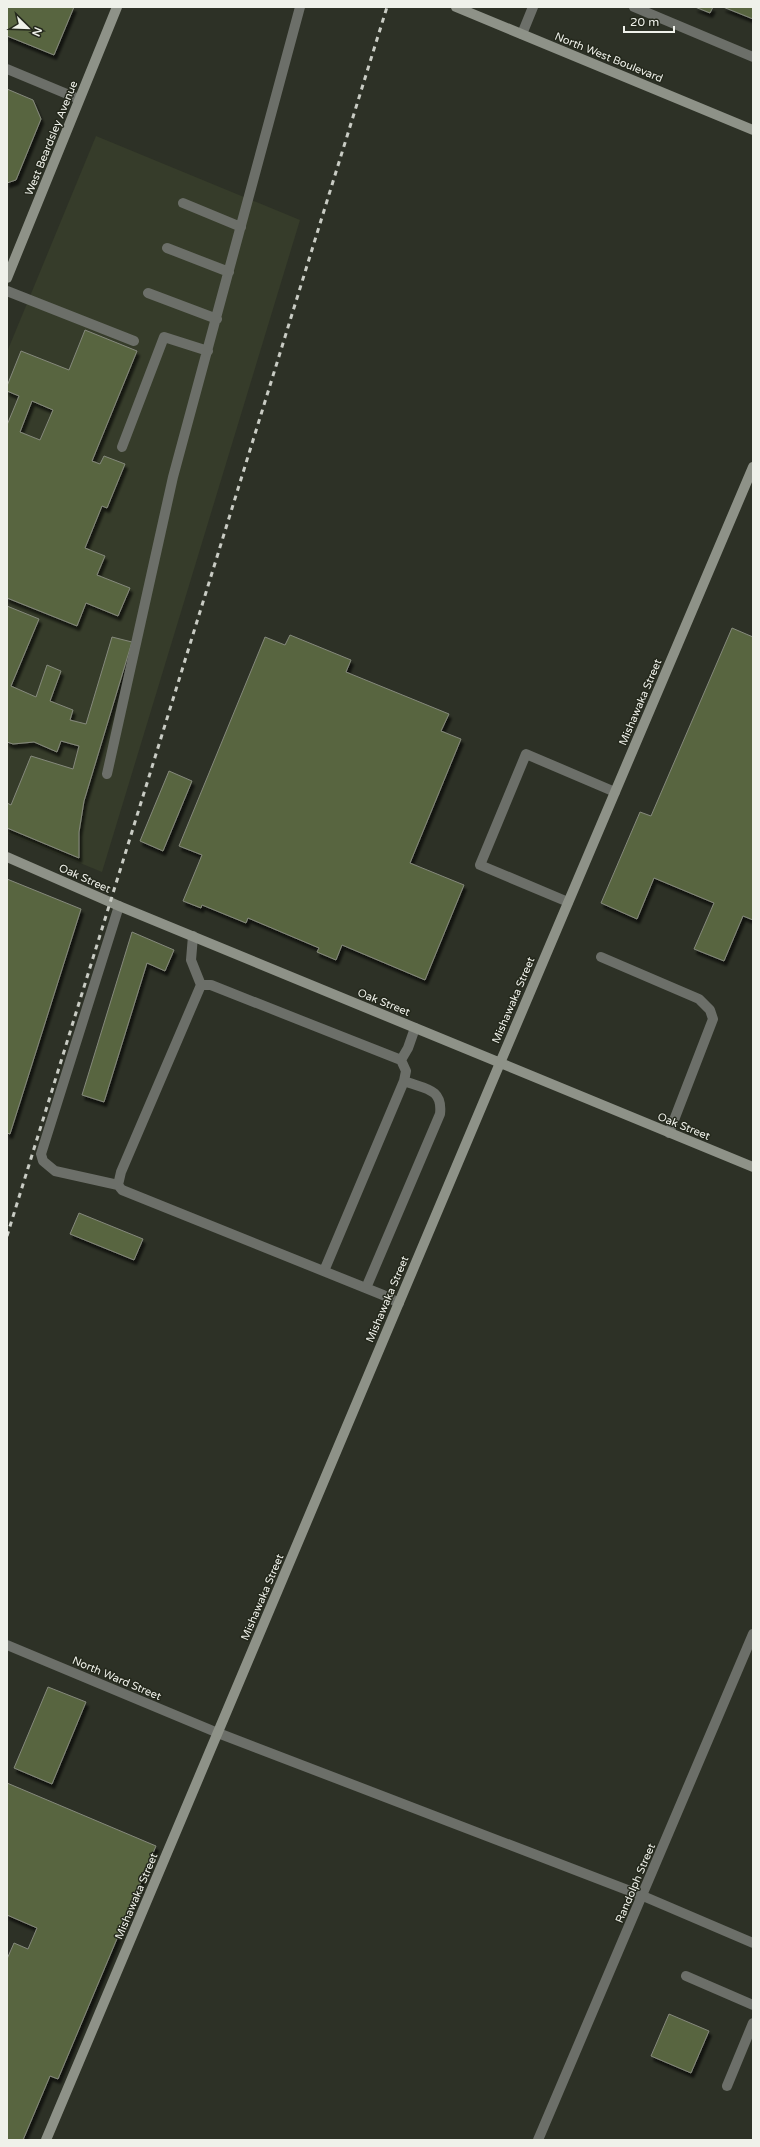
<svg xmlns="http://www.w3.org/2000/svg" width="760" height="2147" font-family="'Varela Round',sans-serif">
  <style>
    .built { fill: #363c2a }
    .building { fill: #596541; stroke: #85897c; fill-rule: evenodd; filter: url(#shadow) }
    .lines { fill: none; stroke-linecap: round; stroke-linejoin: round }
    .lane { stroke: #6c6f69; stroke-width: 10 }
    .street { stroke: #6c6f69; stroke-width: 10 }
    .secondary { stroke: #8e9288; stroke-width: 10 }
    .rail { stroke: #c9ccc4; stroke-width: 3; stroke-dasharray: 5 5; stroke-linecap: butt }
    .labels { text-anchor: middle; stroke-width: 3; stroke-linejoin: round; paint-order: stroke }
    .street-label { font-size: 11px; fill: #eff1ea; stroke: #24281c }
  </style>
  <defs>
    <filter id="shadow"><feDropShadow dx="2.5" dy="4.5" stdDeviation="1" flood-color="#0009"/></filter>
  </defs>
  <rect width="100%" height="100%" fill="#2d3126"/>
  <path class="built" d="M96 136 300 220 102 872 7 833V352Z"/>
  <path class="building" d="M7 7H74L54 55 7 36Z
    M695 7H713L710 13Z
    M723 7H753V19Z
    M7 89 33 100 41 119 16 180 7 183Z
    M85 330 137 351 92 461 100 464 104 456 125 464 107 508 102 506 85 548 105 556 97 575 130 588 118 616 86 603 77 626 7 598V425L19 396 7 391V386L21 351 69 370ZM32 401 53 410 40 440 20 432Z
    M7 606 39 619 11 686 36 697 47 665 61 671 50 701 73 710 70 720 86 724 112 637 132 642 84 801 79 832V858L7 828V803L11 805 31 756 73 769 79 746 61 741 57 752 34 742 13 744 7 742Z
    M732 628 753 637V920L743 916 724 961 694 949 714 903 654 878 637 919 601 903 640 812 651 816Z
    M290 635 351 660 346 672 449 714 441 731 461 739 410 863 464 885 425 980 342 945 336 960 317 952 319 948 248 918 246 923 202 905 201 908 183 901 202 855 179 846 265 637 285 645Z
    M169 771 192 781 163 851 140 841Z
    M7 879 81 909 10 1134 7 1133Z
    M132 932 174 950 165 971 147 963 104 1102 82 1095Z
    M79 1213 143 1239 134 1260 70 1234Z
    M48 1687 86 1702 52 1784 14 1768Z
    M7 1783 156 1846 58 2079 50 2076 23 2140H7V1959L14 1943 28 1949 37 1928 7 1915Z
    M669 2014 709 2031 691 2073 651 2056Z"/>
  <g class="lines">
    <path class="lane" d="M634 7 753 57
      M522 34 533 7
      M183 203 241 227
      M167 248 229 272
      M7 291 134 341
      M148 293 217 319
      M122 447 164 337 208 351
      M107 774 173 477 300 7
      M568 902 480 865 526 754 615 792
      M193 936 191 960 201 985
      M601 957 699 999 710 1010 713 1019 669 1133
      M118 1185 55 1171 43 1161 41 1154 119 906
      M324 1271 404 1081 406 1071 401 1060
      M366 1288 440 1114C443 1088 425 1089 404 1081
      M399 1303 383 1295 122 1190 118 1185 121 1172 201 985H211L401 1060 408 1048 415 1028
      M218 1733 643 1896 753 1943
      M686 1976 753 2005
      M727 2086 753 2023"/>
    <path class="street" d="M7 69 79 99
      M7 1645 218 1733
      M538 2140 753 1634"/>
    <path class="secondary" d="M456 7 753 130
      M7 278 117 7
      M7 857 119 906 753 1167
      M46 2140 500 1063 753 467"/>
    <path class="rail" d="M7 1236 387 7"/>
  </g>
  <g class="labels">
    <g class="street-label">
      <text transform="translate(609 57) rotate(22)" y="4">North West Boulevard</text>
      <text transform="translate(51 138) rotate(-68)" y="4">West Beardsley Avenue</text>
      <text transform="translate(640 702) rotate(-67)" y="4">Mishawaka Street</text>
      <text transform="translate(85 878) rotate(24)" y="4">Oak Street</text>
      <text transform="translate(513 1000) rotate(-67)" y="4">Mishawaka Street</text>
      <text transform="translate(384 1002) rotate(22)" y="4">Oak Street</text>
      <text transform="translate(684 1126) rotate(22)" y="4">Oak Street</text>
      <text transform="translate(387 1299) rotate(-67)" y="4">Mishawaka Street</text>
      <text transform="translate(262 1597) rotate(-67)" y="4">Mishawaka Street</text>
      <text transform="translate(117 1678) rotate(23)" y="4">North Ward Street</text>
      <text transform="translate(635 1883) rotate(-67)" y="4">Randolph Street</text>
      <text transform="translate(136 1896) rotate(-67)" y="4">Mishawaka Street</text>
    </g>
  </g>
  <rect width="760" height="2147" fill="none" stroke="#eff1ea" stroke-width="16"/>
  <g transform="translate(28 28) rotate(113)" stroke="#24281c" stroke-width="3" paint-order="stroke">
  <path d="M0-3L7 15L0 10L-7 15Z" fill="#eff1ea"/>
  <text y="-6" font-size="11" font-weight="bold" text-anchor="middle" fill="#eff1ea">N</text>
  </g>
  <path d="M624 26v6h50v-6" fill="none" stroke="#eff1ea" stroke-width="2"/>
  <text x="630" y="26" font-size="12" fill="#eff1ea" stroke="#24281c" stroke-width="3" paint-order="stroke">20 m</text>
</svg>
